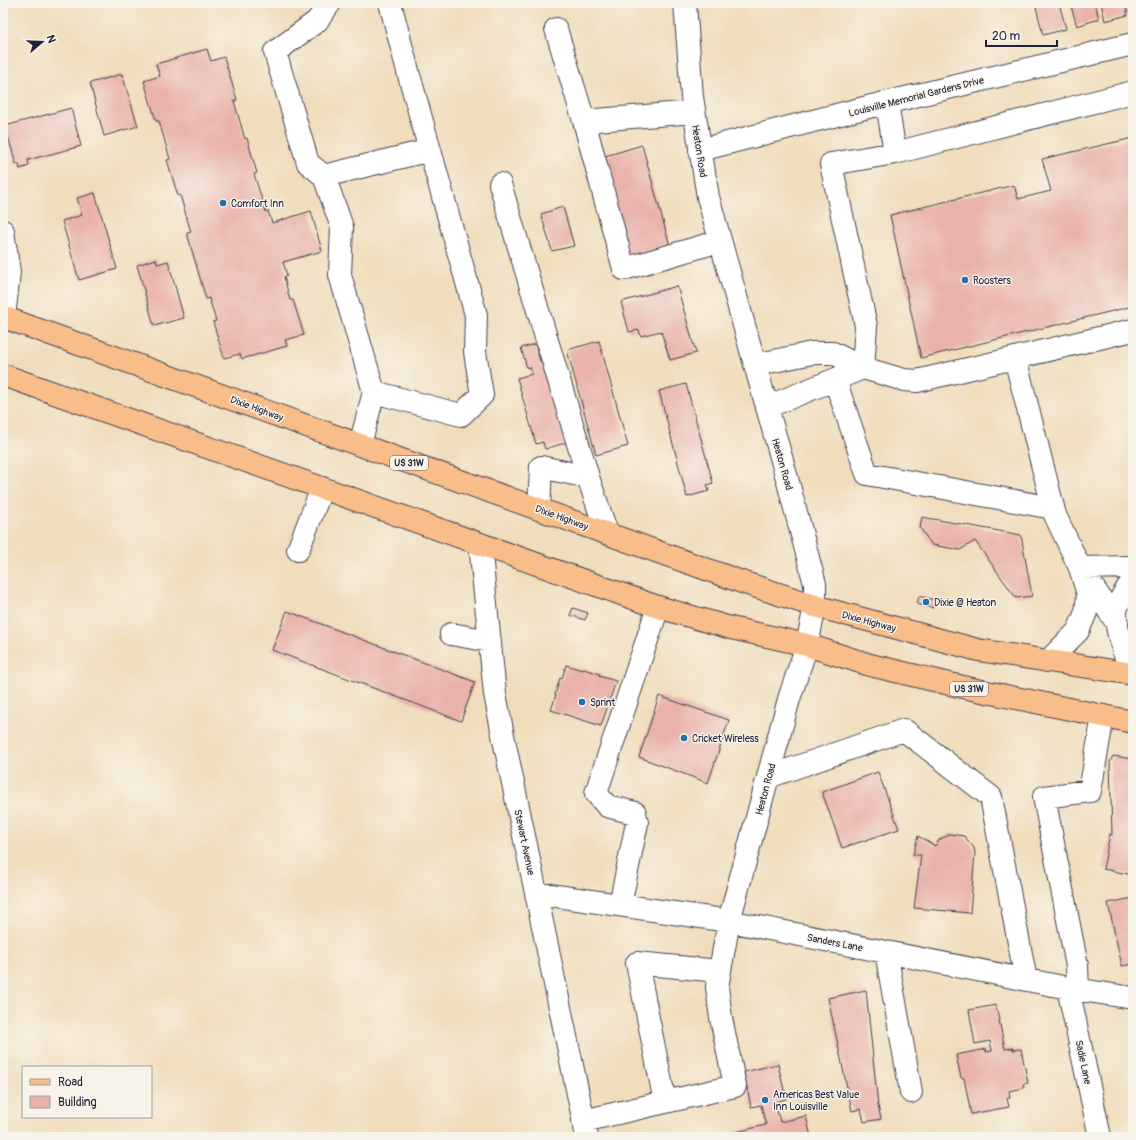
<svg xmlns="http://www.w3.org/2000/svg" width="1136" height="1140" font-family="Pangolin,sans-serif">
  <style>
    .building { fill: #e9b2ab }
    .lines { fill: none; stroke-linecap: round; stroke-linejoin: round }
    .minor-casing { stroke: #413e4e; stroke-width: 24 }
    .major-casing { stroke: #413e4e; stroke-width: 24 }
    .minor { stroke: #fff; stroke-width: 22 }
    .major { stroke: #f8bd88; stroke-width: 22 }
    .poi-dot { fill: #1f6fb2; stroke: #f7f3e8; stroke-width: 1.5 }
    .labels { text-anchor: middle; stroke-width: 3; stroke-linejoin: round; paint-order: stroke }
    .shield { fill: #f7f3e8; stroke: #62616f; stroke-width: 1 }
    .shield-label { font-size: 9px; font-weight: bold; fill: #22223b }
    .street-label { font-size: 10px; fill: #22223b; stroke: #f7f3e8 }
    .poi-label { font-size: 10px; fill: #22223b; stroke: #f7f3e8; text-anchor: start }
  </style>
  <rect width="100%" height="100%" fill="#f7f3e8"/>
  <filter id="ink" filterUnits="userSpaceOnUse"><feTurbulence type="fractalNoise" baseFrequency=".025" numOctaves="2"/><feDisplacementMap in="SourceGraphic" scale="8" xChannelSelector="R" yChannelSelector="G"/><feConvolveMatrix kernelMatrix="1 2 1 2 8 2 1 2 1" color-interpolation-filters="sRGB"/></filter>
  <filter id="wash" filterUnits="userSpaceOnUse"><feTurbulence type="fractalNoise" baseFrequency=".012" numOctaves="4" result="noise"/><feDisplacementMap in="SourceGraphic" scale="16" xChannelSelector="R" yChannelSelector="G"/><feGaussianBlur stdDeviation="0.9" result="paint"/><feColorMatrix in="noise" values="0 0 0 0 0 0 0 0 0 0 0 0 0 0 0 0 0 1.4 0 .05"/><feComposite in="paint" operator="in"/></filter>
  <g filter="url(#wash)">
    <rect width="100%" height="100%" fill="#f0ddbc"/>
    <g id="blocks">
      <path class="building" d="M1035 3H1059L1066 29 1043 35Z
        M1070 3H1095L1099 19 1077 26Z
        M1101 3H1125L1128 15 1105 21Z
        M207 49 211 61 224 57 237 100 234 101 245 139 247 138 257 173 254 174 266 212 268 211 272 223 311 211 322 251 283 262 287 276 284 277 290 300H293L304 335 285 340 287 346 242 359 240 354 224 358 213 322 216 321 209 298 206 299 187 233 191 232 180 195 178 196 167 160 170 159 159 121H156L144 81 160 76 156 64Z
        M122 74 138 126 104 136 90 83Z
        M71 108 81 146 28 160 29 166 20 169 19 164H16L5 126Z
        M1133 138V306L921 358 890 215 1014 185 1018 199 1051 191 1042 159Z
        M642 145 671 250 629 256 602 157Z
        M95 193 117 269 79 280 62 221 82 215 77 198Z
        M563 207 574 246 552 251 541 214Z
        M156 259 157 264 168 261 184 318 154 326 137 265Z
        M677 286 696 353 670 360 661 331 641 336 639 330 629 332 621 302Z
        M599 341 628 446 596 455 567 350Z
        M535 344 540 361 545 360 571 441 545 449 543 442 536 444 517 378 532 374 530 367 527 368 521 348Z
        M686 384 713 483 707 485 709 491 687 497 659 391Z
        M922 517 1021 535 1032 596 1016 598 975 541 960 550 932 545 920 528Z
        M919 596 934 600 933 608 917 604Z
        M573 608 588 613 585 620 570 615Z
        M287 611 475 682 461 721 272 650Z
        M566 665 582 670 584 669 600 674 599 676 616 681 601 726 551 710 556 695H555L560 678 562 679Z
        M659 696 729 720 708 783 639 757Z
        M1113 756 1133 759V875L1103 869 1110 834 1112 835 1110 762Z
        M878 772 899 829 842 848 822 792Z
        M950 834 964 836 974 848 975 853 970 913 914 908 921 855H913L918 836 935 846 939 840Z
        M1133 898V964L1122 966 1108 903Z
        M866 990 878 1106 881 1119 864 1122 861 1109 852 1111 828 998Z
        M996 1005 1005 1049 1013 1048V1050L1021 1049 1028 1083 1023 1084 1024 1088 1009 1091 1010 1098H1007L1009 1107 971 1114 964 1078H961L956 1055 986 1049V1052L992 1051 990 1041 975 1044 969 1010Z
        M778 1064 786 1099 775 1102 780 1122 806 1116 811 1137H714L766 1125 761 1105 751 1107 744 1072Z"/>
    </g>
  </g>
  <g filter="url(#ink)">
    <use href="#blocks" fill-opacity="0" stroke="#413e4e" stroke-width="1"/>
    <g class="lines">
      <g class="minor-casing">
        <path id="minor" d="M330 3 317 21 275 52 308 163 324 176 342 227 340 275 374 392 360 445
          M556 29 584 121
          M1133 92 895 153 831 164 866 326 863 368 904 380 917 381 1133 330
          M887 103 895 153
          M694 112 584 121 624 269 720 241
          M700 150 868 107 1133 44
          M324 176 430 150
          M500 184 588 477
          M3 231 9 272 4 318
          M1015 358 1055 515 1080 568 1117 623
          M755 365 812 353H833L863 368 767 407
          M835 380 867 474 1053 508
          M374 392 461 415 482 395 475 352 476 315 409 75 390 3
          M539 509 541 467 588 477 607 533
          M480 544 495 694 504 740 587 1137
          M298 550 322 488
          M451 634 490 641
          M1048 661 1078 631 1086 612 1088 594 1080 568 1133 567
          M1132 674C1126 658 1112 623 1117 607 1121 597 1127 588 1133 580
          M768 777 904 730 991 797 1026 980
          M536 893 729 921 1068 988 1133 998
          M620 905 637 823 635 813 607 806 596 793 658 607
          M886 952 911 1092
          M1068 988 1100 1137
          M1078 989 1077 966 1044 797 1090 791 1103 716
          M665 1102 637 963 719 971
          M583 1121 735 1086 721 1018 717 987 729 921 789 699 807 645 815 606V584L788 482 708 197 692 97 685 3"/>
      </g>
      <g class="major-casing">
        <path id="major" d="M3 317 742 582 815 606 978 650 1133 674
          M3 375 658 607 731 628 807 645 870 665 967 688 1133 722"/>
      </g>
      <use href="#minor" class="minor"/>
      <use href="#major" class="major"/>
    </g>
  </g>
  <g class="poi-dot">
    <circle cx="223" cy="203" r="4"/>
    <circle cx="965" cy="280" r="4"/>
    <circle cx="926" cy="602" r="4"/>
    <circle cx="582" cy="702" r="4"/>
    <circle cx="684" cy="738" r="4"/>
    <circle cx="765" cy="1100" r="4"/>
  </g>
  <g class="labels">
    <g class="shield">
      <rect x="390" y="456" width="38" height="14" rx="3"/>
      <rect x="950" y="682" width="38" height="14" rx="3"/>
    </g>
    <g class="shield-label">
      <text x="409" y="466">US 31W</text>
      <text x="969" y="692">US 31W</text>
    </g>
    <g class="street-label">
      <text transform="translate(916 96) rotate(-14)" y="4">Louisville Memorial Gardens Drive</text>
      <text transform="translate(700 151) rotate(81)" y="4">Heaton Road</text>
      <text transform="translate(257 408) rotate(20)" y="4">Dixie Highway</text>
      <text transform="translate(783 464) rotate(74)" y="4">Heaton Road</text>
      <text transform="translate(562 517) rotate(20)" y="4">Dixie Highway</text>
      <text transform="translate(869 621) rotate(15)" y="4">Dixie Highway</text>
      <text transform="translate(765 789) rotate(-75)" y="4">Heaton Road</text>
      <text transform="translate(525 842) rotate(78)" y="4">Stewart Avenue</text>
      <text transform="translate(835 942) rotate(11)" y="4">Sanders Lane</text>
      <text transform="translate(1084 1062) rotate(78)" y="4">Sadie Lane</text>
    </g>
    <g class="poi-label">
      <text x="231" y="207">Comfort Inn</text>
      <text x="973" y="284">Roosters</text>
      <text x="934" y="606">Dixie @ Heaton</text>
      <text x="590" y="706">Sprint</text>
      <text x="692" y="742">Cricket Wireless</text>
      <text x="773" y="1098">Americas Best Value<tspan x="773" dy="12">Inn Louisville</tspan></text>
    </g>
  </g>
  <rect width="1136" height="1140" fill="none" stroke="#f7f3e8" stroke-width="16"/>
  <rect x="22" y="1066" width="130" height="52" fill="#f7f3e8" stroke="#a29fa3"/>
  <rect x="30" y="1079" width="20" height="6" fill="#f8bd88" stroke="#a29fa3"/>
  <text x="58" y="1086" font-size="12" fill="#22223b">Road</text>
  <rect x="30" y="1096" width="20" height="12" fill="#e9b2ab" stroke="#a29fa3"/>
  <text x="58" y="1106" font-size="12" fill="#22223b">Building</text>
  <g transform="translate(42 42) rotate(71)" stroke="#f7f3e8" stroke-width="3" paint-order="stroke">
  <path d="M0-3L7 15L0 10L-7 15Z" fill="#22223b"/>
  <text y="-6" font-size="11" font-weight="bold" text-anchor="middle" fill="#22223b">N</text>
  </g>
  <path d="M986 40v6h71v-6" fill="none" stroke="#22223b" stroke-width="2"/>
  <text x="992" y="40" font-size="12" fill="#22223b" stroke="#f7f3e8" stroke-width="3" paint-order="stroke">20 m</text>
</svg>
